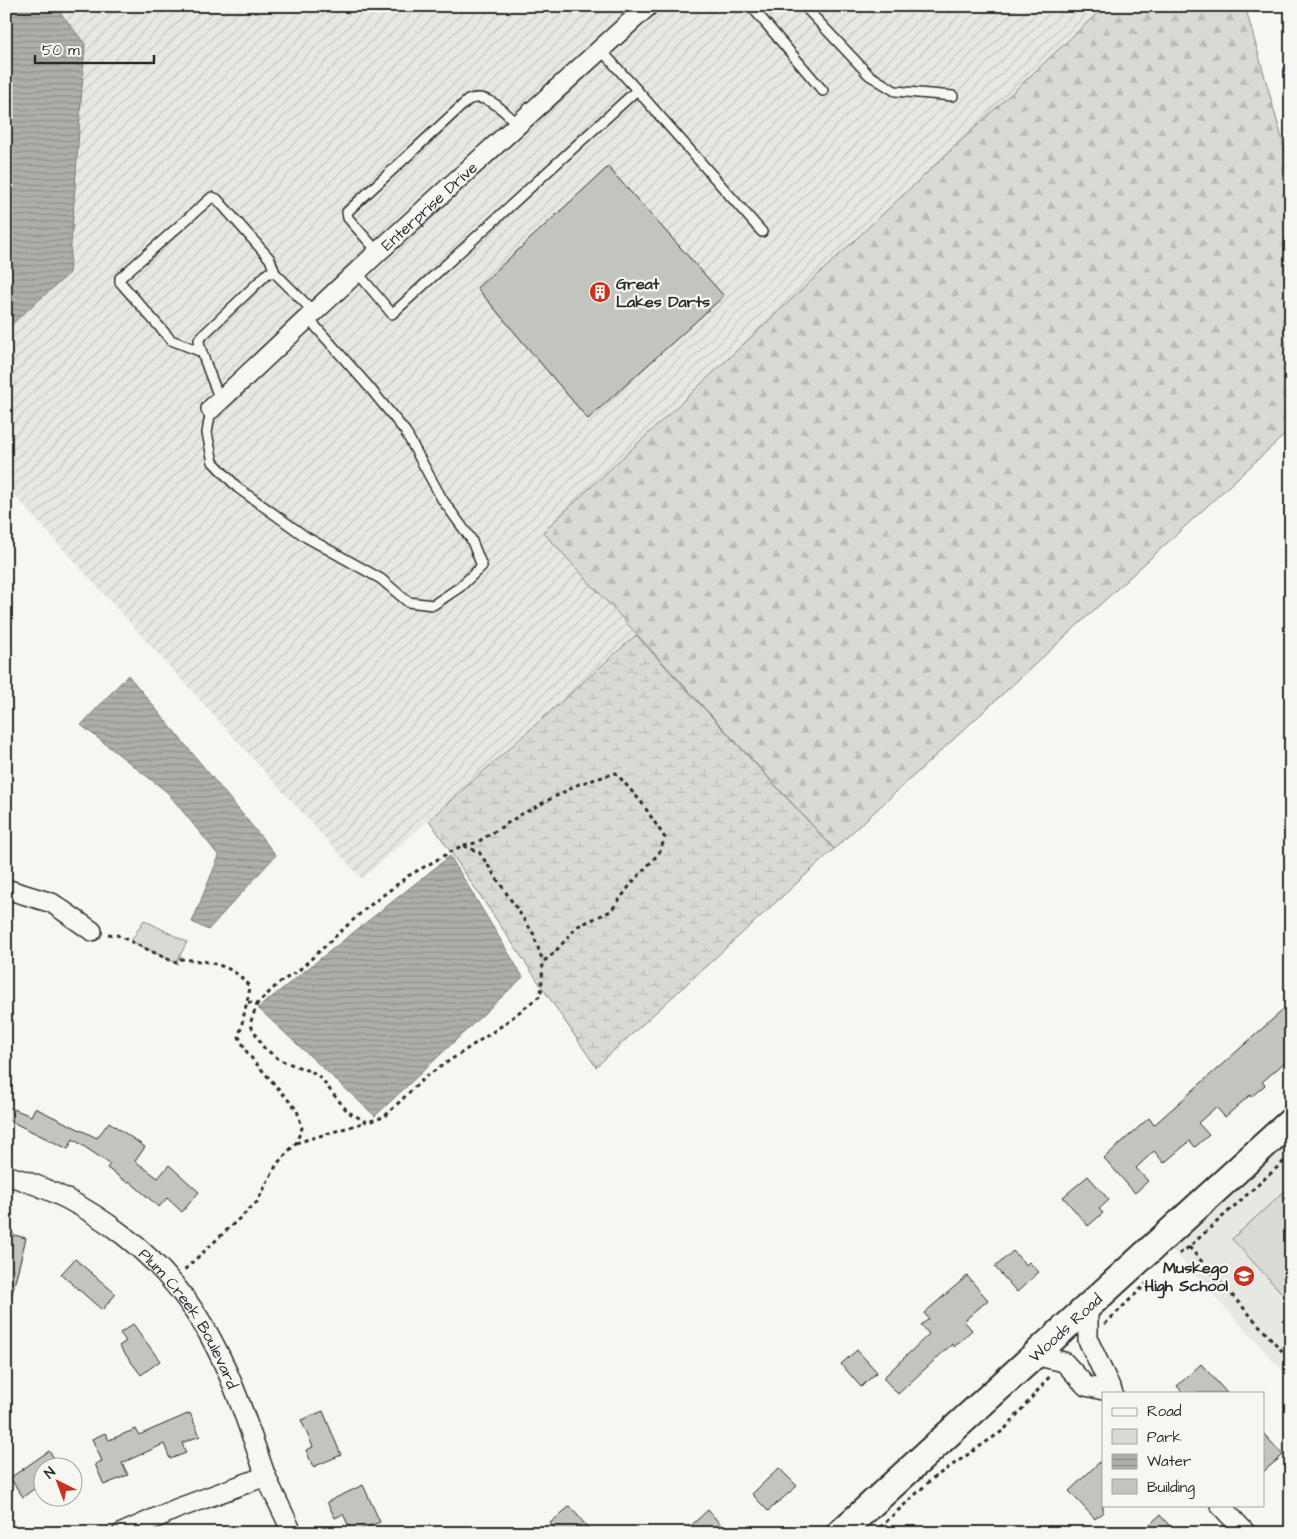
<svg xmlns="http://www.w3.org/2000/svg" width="1297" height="1539" font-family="'Architects Daughter',sans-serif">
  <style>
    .built { fill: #e7e7e3 }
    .industrial { fill: url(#industrial-furrows) }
    .forest { fill: url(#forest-firs); stroke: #828280 }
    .wetland { fill: url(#wetland-marsh); stroke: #828280 }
    .park { fill: #d9d9d5; stroke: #828280 }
    .water { fill: url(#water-rules); stroke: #7a7a78 }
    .building { fill: #c3c3c0; stroke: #2b2b2b }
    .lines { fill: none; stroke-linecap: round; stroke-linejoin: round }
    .lane-casing { stroke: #2b2b2b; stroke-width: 12 }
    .street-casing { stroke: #2b2b2b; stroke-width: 22 }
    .secondary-casing { stroke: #2b2b2b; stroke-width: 30 }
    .path { stroke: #2b2b2b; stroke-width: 3; stroke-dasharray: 4 4; stroke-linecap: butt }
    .lane { stroke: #f6f6f2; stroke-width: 9 }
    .street { stroke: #f6f6f2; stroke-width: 19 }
    .secondary { stroke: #f6f6f2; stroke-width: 26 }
    .labels { text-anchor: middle; stroke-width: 4.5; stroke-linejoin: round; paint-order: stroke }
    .street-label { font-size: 16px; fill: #2b2b2b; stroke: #f6f6f2 }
    .poi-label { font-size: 16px; font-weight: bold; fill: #2b2b2b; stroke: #f6f6f2; text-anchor: start }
  </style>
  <defs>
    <pattern id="industrial-furrows" width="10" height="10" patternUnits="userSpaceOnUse" patternTransform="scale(1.25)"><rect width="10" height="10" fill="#e7e7e3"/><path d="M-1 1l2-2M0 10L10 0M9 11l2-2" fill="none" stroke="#c6c6c3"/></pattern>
    <pattern id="forest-firs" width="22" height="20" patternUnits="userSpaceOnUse" patternTransform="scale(1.25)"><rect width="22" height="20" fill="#d9d9d5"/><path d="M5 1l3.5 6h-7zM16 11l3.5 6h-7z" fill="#babab7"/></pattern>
    <pattern id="wetland-marsh" width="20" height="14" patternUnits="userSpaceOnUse" patternTransform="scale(1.25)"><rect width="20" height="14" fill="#d9d9d5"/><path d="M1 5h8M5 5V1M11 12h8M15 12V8" fill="none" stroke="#babab7"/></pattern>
    <pattern id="water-rules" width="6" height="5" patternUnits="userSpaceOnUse" patternTransform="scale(1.25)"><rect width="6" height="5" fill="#aeaeab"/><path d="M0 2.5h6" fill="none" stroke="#8e8e8b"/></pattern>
  </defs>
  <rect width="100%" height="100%" fill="#f6f6f2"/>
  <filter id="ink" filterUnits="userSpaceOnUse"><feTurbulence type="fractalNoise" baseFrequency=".02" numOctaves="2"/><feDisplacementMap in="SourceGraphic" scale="10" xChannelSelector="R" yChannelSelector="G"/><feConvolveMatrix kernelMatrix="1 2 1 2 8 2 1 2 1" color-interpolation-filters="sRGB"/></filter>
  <g filter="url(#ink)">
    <path class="built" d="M1291 1131V1380L1166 1243Z"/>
    <path class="industrial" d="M6 6H1105L544 531 636 635 362 879 6 486Z"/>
    <path class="forest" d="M1105 6H1245L1291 171V429L834 849 543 532Z"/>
    <path class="wetland" d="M636 635 834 849 596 1067 429 820Z"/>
    <path class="park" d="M144 920 187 942 176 963 131 941Z
      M1291 1185V1303L1232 1239Z"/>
    <path class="water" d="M6 6H55L85 44 69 274 9 326 6 323Z
      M128 675 276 855 208 930 192 922 219 856 167 792 81 725Z
      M450 856 523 977 375 1116 258 1008Z"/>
    <path class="building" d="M608 167 724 296 588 419 477 288Z
      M1291 1003V1057L1262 1082 1265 1085 1251 1097 1250 1095 1225 1117 1216 1107 1198 1123 1209 1135 1195 1147 1190 1141 1164 1163 1154 1151 1136 1168 1148 1181 1135 1193 1104 1158 1149 1118 1154 1125Z
      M6 1106 31 1116 35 1108 97 1138 109 1122 145 1147 135 1161 158 1178 169 1165 199 1192 182 1212 167 1198 159 1207 129 1181 128 1183 107 1168 110 1164 73 1139 68 1149 6 1119Z
      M1088 1176 1109 1200 1099 1209 1103 1213 1088 1226 1063 1197Z
      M6 1233 26 1238 11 1298 6 1297Z
      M1013 1251 1026 1265 1029 1262 1039 1272 1017 1292 995 1267Z
      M75 1259 116 1294 102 1310 61 1274Z
      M967 1276 988 1300 964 1321 972 1330 954 1347 952 1344 898 1394 883 1378 929 1334 921 1325 929 1319 924 1313Z
      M133 1324 160 1361 141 1375 119 1346 126 1341 120 1333Z
      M857 1350 877 1372 861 1387 841 1364Z
      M1201 1364 1227 1393H1183L1177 1386Z
      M323 1411 341 1455 313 1467 306 1450 313 1447 301 1420Z
      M190 1413 200 1436 182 1443 186 1453 170 1459 164 1444 122 1463 128 1475 104 1485 95 1464 102 1461 92 1439 105 1433 109 1440 136 1429 139 1435Z
      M1263 1433 1283 1455 1263 1472Z
      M49 1451 60 1466H42V1483L23 1497 10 1478Z
      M1103 1459V1512L1095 1519 1069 1491Z
      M779 1468 797 1486 768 1511 752 1494Z
      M363 1485 380 1522 352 1533 343 1514 335 1518 327 1502Z
      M570 1506 592 1533H559L550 1523Z
      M708 1510 728 1533H683Z
      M1160 1515 1176 1533H1140Z"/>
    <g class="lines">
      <g class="lane-casing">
        <path id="lane" d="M751 6 823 91
          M804 6 869 75 895 91 953 96
          M637 90 762 232
          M378 252 348 218 347 212 468 100C487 91 506 113 518 125
          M357 272 392 314 637 90 601 50
          M202 352 171 340 120 282V278L212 197 217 199 270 259 275 273 314 312
          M220 400C216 389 198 347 199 339L268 273H275
          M211 409 207 433 213 462 238 488 306 537 381 579 408 602 433 605 460 587 482 566 471 539 442 499 405 431 369 387 308 318"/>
      </g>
      <g class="street-casing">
        <g id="street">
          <path id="s1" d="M211 409 378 252 648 6"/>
          <path d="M6 889 52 903 92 931"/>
          <path id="s2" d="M6 1175C90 1199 165 1257 208 1333 233 1377 248 1426 265 1474 273 1494 284 1513 292 1533"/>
          <path d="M1088 1306V1340L1113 1393"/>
          <path d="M1034 1355 1064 1362 1086 1386 1112 1392"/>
          <path d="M1220 1505 1246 1533"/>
          <path d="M122 1533 176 1509 266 1476"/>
        </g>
      </g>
      <g class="secondary-casing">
        <g id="secondary">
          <path id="s3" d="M840 1533 1291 1121"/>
        </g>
      </g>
      <path class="path" d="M464 846 479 852 533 933 543 962
        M108 934 117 935 176 963 180 959C207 961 235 964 250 988L239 1037 248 1054 297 1110 302 1128 296 1143 277 1164 257 1202 183 1271
        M248 1002 257 1004 250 1024 264 1048 280 1060 317 1074 348 1112 367 1122 384 1117 425 1077 500 1027 541 995 543 962 554 953 578 926 611 911 631 884 659 853 665 838 642 803 616 773 579 784 522 814 476 843 463 845 408 876 364 910 298 971 279 983 257 1004
        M296 1143 366 1122
        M1189 1247 1291 1361
        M1179 1254 1189 1247 1291 1155
        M1105 1324 1150 1280
        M874 1533 932 1479 1004 1430 1051 1375"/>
      <use href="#lane" class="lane"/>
      <use href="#street" class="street"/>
      <use href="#secondary" class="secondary"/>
    </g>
  </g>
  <defs>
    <g id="building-disc" transform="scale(1.125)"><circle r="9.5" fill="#c8321e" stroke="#f6f6f2"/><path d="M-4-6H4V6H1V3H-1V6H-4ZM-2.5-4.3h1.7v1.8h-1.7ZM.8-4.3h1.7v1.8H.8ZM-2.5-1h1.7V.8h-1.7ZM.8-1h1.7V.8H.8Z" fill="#fff"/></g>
    <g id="school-disc" transform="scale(1.125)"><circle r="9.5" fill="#c8321e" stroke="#f6f6f2"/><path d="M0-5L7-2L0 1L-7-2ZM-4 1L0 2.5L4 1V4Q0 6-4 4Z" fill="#fff"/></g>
  </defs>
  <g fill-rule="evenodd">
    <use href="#building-disc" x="600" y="292"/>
    <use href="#school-disc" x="1244" y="1276"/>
  </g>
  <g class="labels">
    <g class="street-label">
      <text dy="6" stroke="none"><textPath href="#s1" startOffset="298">Enterprise Drive</textPath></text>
      <text dy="6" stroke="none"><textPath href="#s2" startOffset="240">Plum Creek Boulevard</textPath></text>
      <text dy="6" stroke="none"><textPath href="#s3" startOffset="305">Woods Road</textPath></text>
    </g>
    <g class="poi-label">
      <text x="616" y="289">Great<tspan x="616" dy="18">Lakes Darts</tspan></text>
      <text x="1228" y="1273" text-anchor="end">Muskego<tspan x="1228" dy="18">High School</tspan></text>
    </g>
  </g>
  <rect width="1297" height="1539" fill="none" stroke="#f6f6f2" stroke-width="25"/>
  <rect x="12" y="12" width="1272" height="1514" fill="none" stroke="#2b2b2b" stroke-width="2" filter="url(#ink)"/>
  <rect x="1102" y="1392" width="162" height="115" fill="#f6f6f2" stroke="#a5a5a2"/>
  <rect x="1112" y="1408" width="25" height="8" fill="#f6f6f2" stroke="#a5a5a2"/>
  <text x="1147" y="1416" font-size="15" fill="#2b2b2b">Road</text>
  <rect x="1112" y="1429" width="25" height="15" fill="#d9d9d5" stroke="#a5a5a2"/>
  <text x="1147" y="1442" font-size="15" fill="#2b2b2b">Park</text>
  <rect x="1112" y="1454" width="25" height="15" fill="url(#water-rules)" stroke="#a5a5a2"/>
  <text x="1147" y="1466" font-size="15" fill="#2b2b2b">Water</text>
  <rect x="1112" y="1479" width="25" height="15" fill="#c3c3c0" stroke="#a5a5a2"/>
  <text x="1147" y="1492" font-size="15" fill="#2b2b2b">Building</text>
  <g transform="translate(58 1482) rotate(318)"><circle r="24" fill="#f6f6f2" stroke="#a5a5a2"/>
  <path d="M0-4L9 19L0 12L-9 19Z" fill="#c8321e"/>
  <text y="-8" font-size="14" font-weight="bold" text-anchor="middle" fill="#2b2b2b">N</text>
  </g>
  <path d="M35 55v8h119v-8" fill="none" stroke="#2b2b2b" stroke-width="2.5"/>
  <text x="42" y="55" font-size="15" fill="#2b2b2b" stroke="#f6f6f2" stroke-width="4" paint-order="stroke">50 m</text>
</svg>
